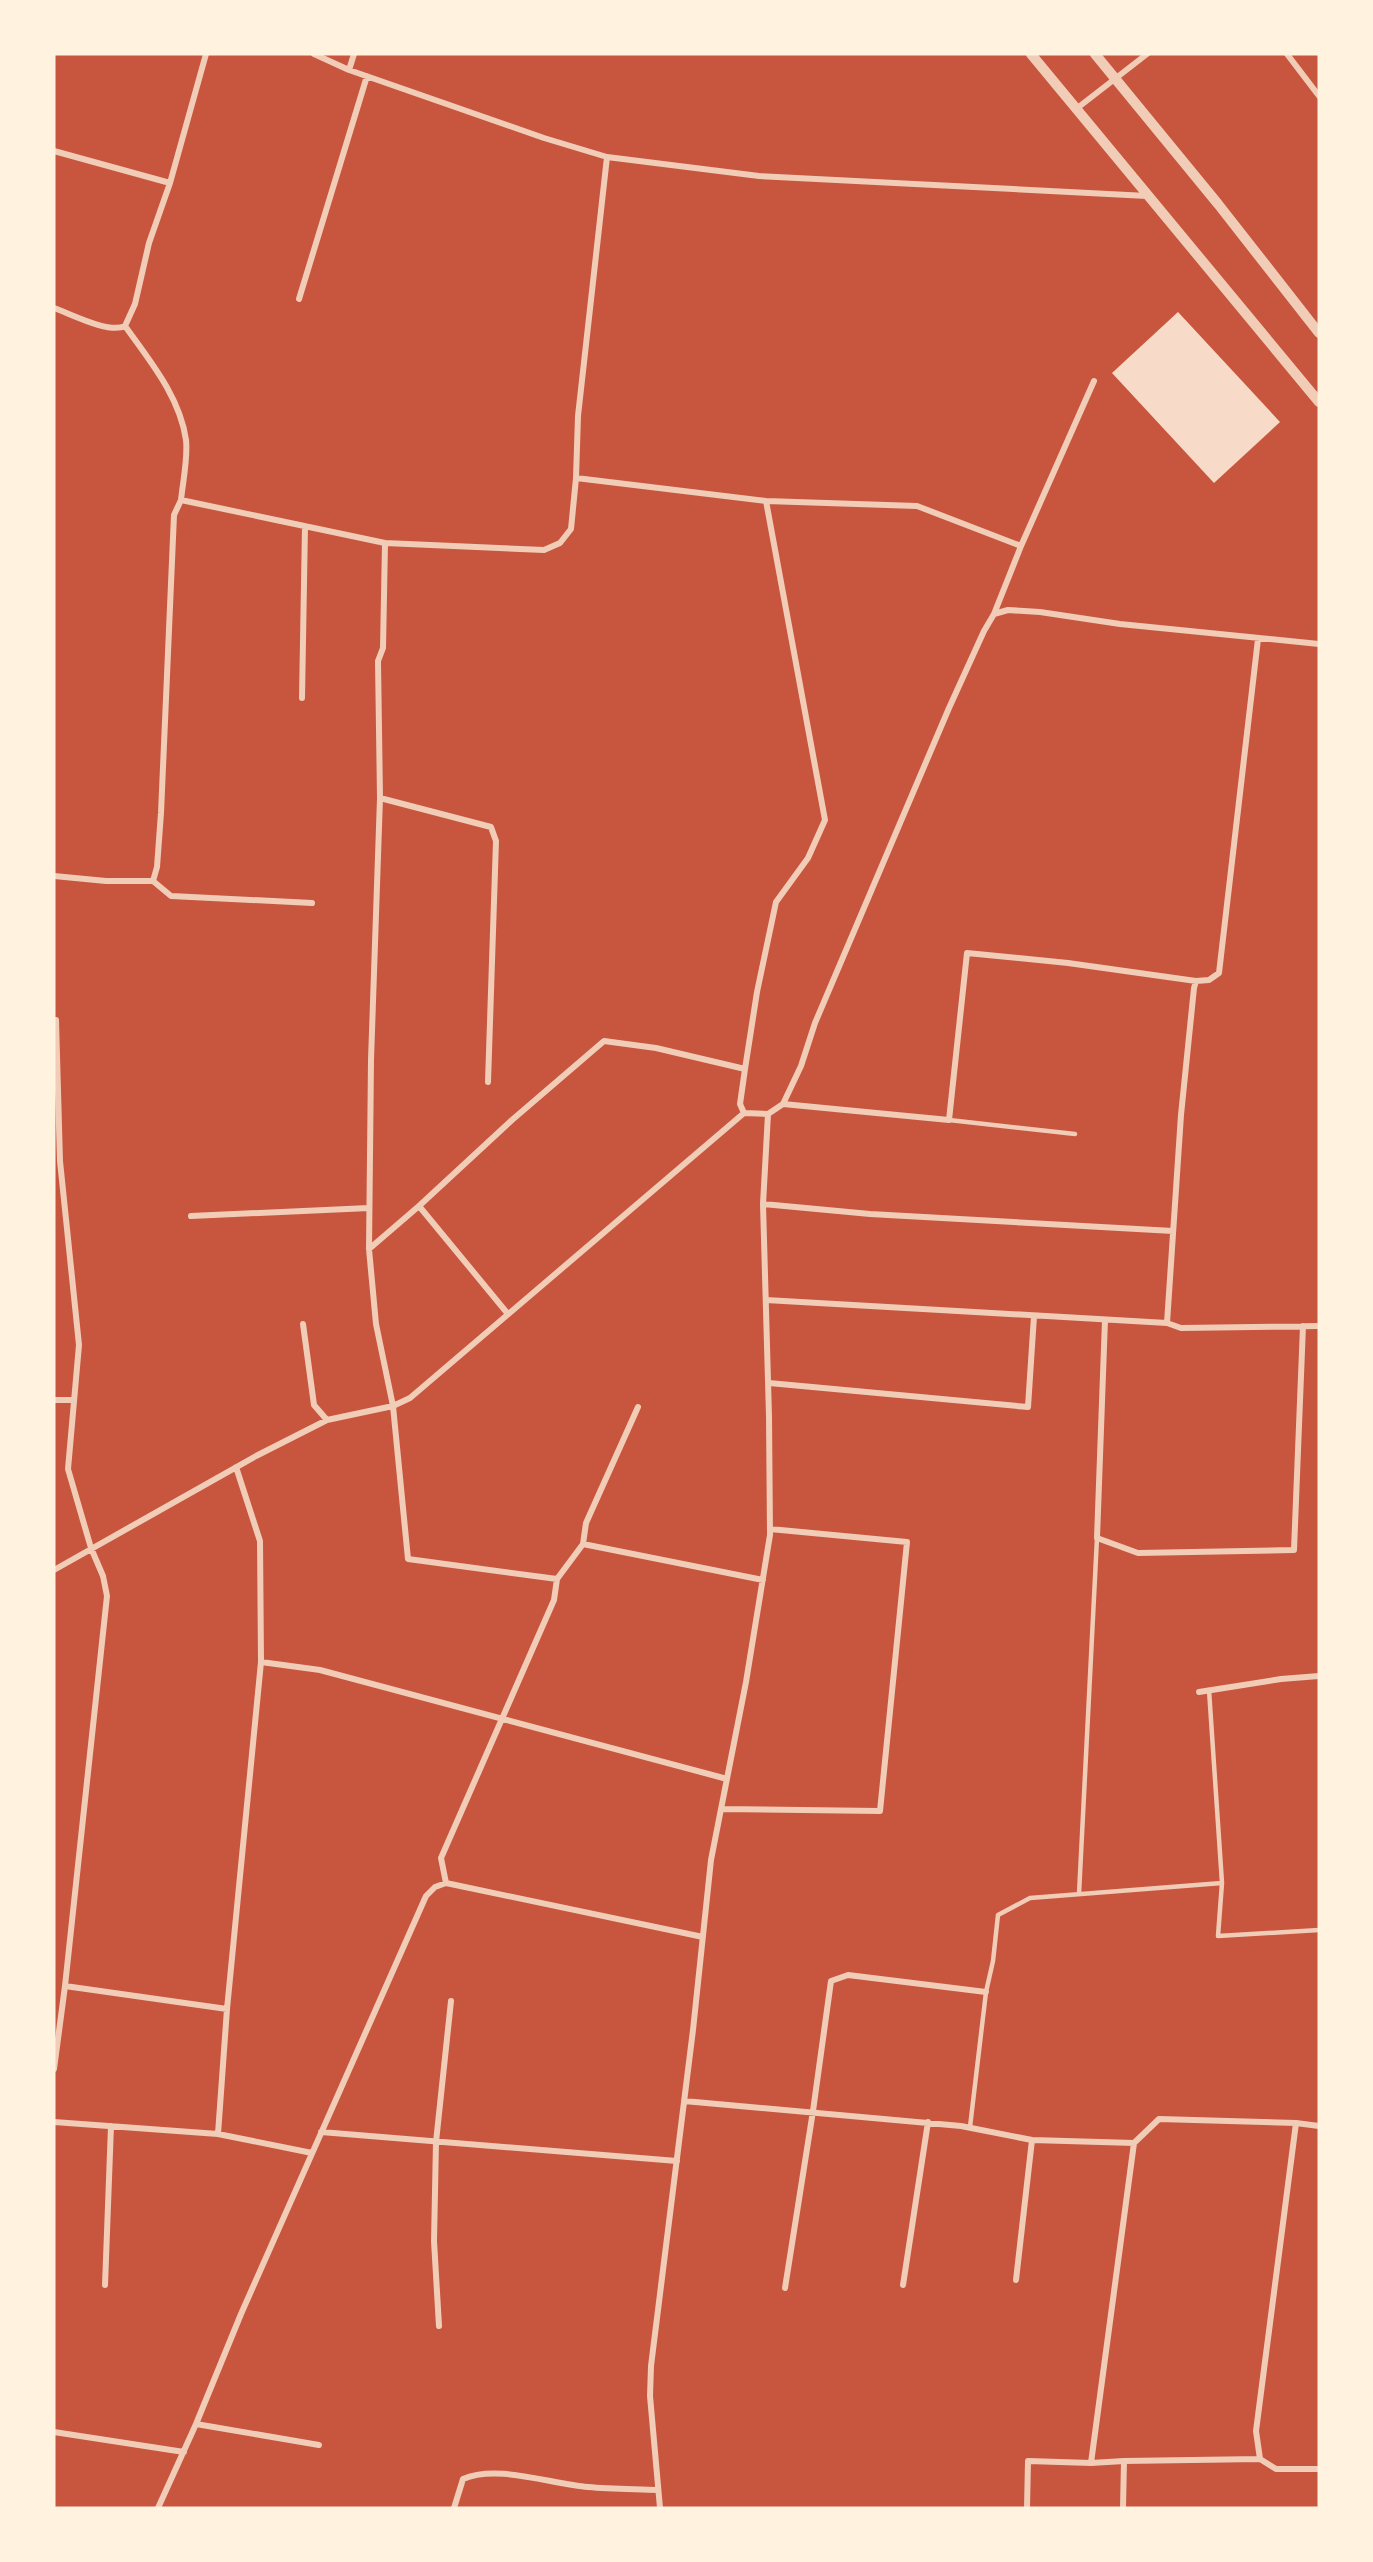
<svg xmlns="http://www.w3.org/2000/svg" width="1373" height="2562" font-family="Karla,sans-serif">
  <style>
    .building { fill: #f7dbc8 }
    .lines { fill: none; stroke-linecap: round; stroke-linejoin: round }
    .service { stroke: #f1ccb7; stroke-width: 4.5 }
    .minor { stroke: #f1ccb7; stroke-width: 6 }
    .tertiary { stroke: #f1ccb7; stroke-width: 10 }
  </style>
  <rect width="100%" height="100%" fill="#c8553d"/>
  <path class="building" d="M1178 312 1280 422 1214 483 1112 373Z"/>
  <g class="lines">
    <path class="service" d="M949 1120 1075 1134
      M1222 1883 1218 1936 1319 1930
      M1079 1894 1097 1538
      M970 2127 986 1992 993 1961 998 1915 1030 1898 1222 1883 1209 1690"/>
    <path class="minor" d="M314 54 349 70 544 138 607 157 759 176 1147 196
      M1287 54 1319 96
      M349 70 354 54
      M1076 109 1147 54
      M54 151 170 183
      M607 157 578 416 576 478 766 501 917 506 1021 546 994 614
      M299 299 367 76
      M54 308C71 314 109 334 125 326L135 304 149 243 170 183 206 54
      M125 326C150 361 180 397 186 440 188 458 183 481 181 500
      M385 543 383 648 378 661 380 798 371 1060 369 1249 376 1324 393 1406 408 1559 557 1579
      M1021 546 1094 381
      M1258 639 1219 973 1209 980 1196 981 1194 988 1181 1115 1167 1323 1181 1328 1319 1326
      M302 698 305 526
      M380 798 491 827 496 841 488 1082
      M54 876 106 881H153L157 867 161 813 174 515 181 500 385 543 544 550 560 543 571 529 576 478
      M153 881 171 896 312 903
      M1196 981 1068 963 967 953 949 1120 783 1104 801 1066 815 1023 949 708 984 631 994 614 1008 610 1040 612 1120 624 1319 644
      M783 1104 768 1114 763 1204 870 1214 1173 1231
      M744 1113 740 1104 745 1069 757 992 776 902 808 858 825 820 766 501
      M191 1216 369 1208
      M369 1249 419 1206
      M766 1300 1167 1323
      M508 1314 419 1206 512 1120 604 1041 656 1048 745 1069
      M1105 1320 1097 1538 1138 1553 1294 1550 1303 1326
      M303 1324 314 1405 327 1420
      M769 1383 1028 1407 1034 1316
      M54 1400H74
      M583 1544 763 1580
      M54 1570 256 1456 327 1420 393 1406 410 1398 744 1113 768 1114
      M261 1662 320 1670 727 1779
      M1199 1692 1281 1679 1319 1676
      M721 1809 880 1811 907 1542 770 1529
      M446 1883 441 1858 554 1600 557 1579 583 1544 586 1523 638 1407
      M65 1986 227 2009
      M54 2069 65 1986 107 1596 103 1576 91 1548 68 1469 79 1345 60 1161 56 1020
      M684 2101 961 2126 1032 2140 1134 2143
      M54 2122 218 2134 312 2153
      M1296 2123 1256 2431 1260 2459 1276 2469H1319
      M321 2132 677 2161
      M218 2134 227 2009 261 1662 260 1541 236 1467
      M1016 2280 1032 2140
      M105 2285 111 2126
      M903 2285 928 2122
      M785 2288 813 2111 831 1981 848 1975 986 1992
      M439 2326 434 2241 436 2142 451 2001
      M196 2424 319 2445
      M54 2432 184 2452
      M1091 2463 1124 2461
      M158 2508 196 2424 241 2314 426 1896 435 1887 446 1883 703 1937
      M454 2508 463 2479C497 2464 551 2484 588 2487 611 2489 635 2489 658 2490
      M660 2508 650 2396 651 2366 693 2030 711 1860 746 1682 770 1535 769 1416 763 1204
      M1027 2508 1028 2461 1091 2463 1134 2143 1159 2119 1296 2123 1319 2126
      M1123 2508 1124 2461 1260 2459"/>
    <path class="tertiary" d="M1031 54 1319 402
      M1095 54 1218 204 1319 333"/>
  </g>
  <rect width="1373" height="2562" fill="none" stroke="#fff3e0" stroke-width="111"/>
</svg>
